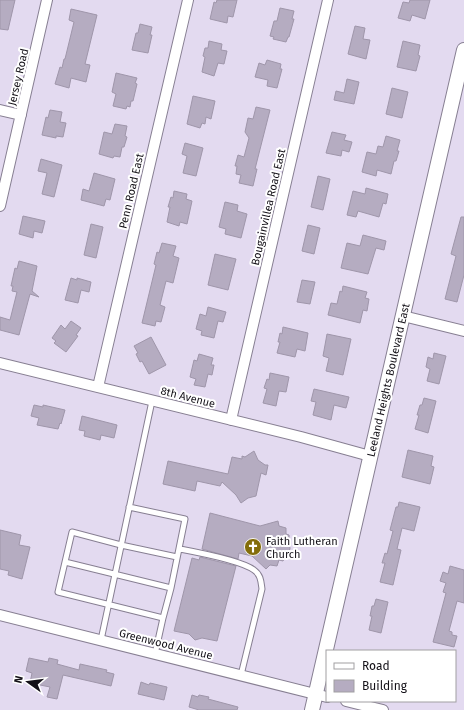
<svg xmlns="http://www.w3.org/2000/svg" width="464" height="710" font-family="'Fira Sans',sans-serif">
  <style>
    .building { fill: #b5acc1; stroke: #9f96aa }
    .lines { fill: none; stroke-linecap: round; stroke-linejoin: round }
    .lane-casing { stroke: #877f92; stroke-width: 7 }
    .street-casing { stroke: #877f92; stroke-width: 12 }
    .secondary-casing { stroke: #877f92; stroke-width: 16 }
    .lane { stroke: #fff; stroke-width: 5 }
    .street { stroke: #fff; stroke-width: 10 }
    .secondary { stroke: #fff; stroke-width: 14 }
    .labels { text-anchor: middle; stroke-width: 4; stroke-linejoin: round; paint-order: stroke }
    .street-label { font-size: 11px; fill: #131017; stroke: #fff }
    .poi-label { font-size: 11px; fill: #131017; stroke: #fff; text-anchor: start }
  </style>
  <rect width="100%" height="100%" fill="#e3daf0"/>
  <path class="building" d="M0 0H15L8 30 0 29Z
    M217 0H237L233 17 228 16 227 23 210 19 214 2 216 3Z
    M410 0H430L425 19 412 15 410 21 398 18 403 2 409 3Z
    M280 8 294 11 292 19H294L289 37H288L286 42 273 39 274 37 270 36 274 21H277Z
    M71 9 97 15 85 64 90 65 86 82 71 78 69 88 55 84 60 67 62 68 64 59H65L74 22 69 20Z
    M140 24 152 27 150 35H152L148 53 132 50 136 33H138Z
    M355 26 365 28 363 39 370 40 366 59 348 54Z
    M209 41 222 44 221 50 227 51 224 64 218 63 214 76 202 72 205 57 203 56 205 48H208Z
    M403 41 420 45 418 55 420 56 416 71 397 67Z
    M267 60 281 64 280 69H282L277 88 267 86 268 80 255 77 259 63 265 65Z
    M116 73 137 78 135 83 137 84 133 101H131L130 107 127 106 126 109 113 106 116 94 112 92Z
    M347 79 359 82 354 104 334 100 336 91 344 93Z
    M392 88 408 92 402 118 386 114Z
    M193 96 215 101 211 119 206 117 205 124 202 123 200 128 187 124Z
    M256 107 270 110 255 169H257L253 186 239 183 241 175 236 174 237 166H235L238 155 244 157 249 138 245 132 248 118 253 119Z
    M50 110 62 112 60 122 66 123 63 137 56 136V138L42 135 46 117 48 118Z
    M115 124 127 126 125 136 127 137 124 147H122L120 157 114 156 113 158 99 154 104 132 112 134Z
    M332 132 346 135 344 140 352 142 349 152 342 150 341 156 326 153Z
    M386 136 400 140 397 151H399L396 161H394L391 174 377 170 376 176 362 172 367 152 376 154 378 146 383 147Z
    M185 143 203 148 196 176 183 173 187 156 182 154Z
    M41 159 62 165 54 197 42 194 47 173 38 171Z
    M94 173 115 179 110 200 106 199 104 206 81 200 83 189 89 191Z
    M318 176 330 179 323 210 311 207Z
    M366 188 388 194 386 204 383 203 379 217 358 211 356 217 347 215 353 191 365 194Z
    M174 191 187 194 186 199 192 201 187 224 180 222 179 226 167 222 170 207H168L171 197 173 198Z
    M225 202 238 205 237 211 247 214 241 238 225 234 226 229 219 227Z
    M23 216 45 221 42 233 34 231 33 238 19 234Z
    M461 217H464V275L457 302 445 299 456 256 451 254Z
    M91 224 103 227 96 258 84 255Z
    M308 225 320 228 314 254 302 251Z
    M363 235 386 241 384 250 376 248 368 274 341 268 347 243 360 246Z
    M162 243 176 246 173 256 179 258 173 283 166 281 160 305 165 307 161 322 156 321 155 326 142 323 156 265 154 264 157 252 159 253Z
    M215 254 236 259 228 290 208 285Z
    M19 261 37 266 32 291 39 297 30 294 19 335 0 330V317L10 320 17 292 12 291 13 286H11L15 268 17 269Z
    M71 278 77 280V278L91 282 89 292 81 290 78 303 65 300Z
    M302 280 315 282 310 304 297 302Z
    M343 286 367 292 365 298 369 299 367 311 363 310 360 323 328 315 331 303 337 304 340 291 342 292Z
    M208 307 226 312 223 322 218 321 214 338 201 335 202 331 196 329 200 314 206 316Z
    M71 321 81 328 76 335 78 336 66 352 54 343 56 341 52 338 61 325 65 329Z
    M283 327 308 333 305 351 297 349 295 357 277 353 280 342H278L280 333 282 334Z
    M327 334 351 339 343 375 326 371 329 358 323 356Z
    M151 337 166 365 149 374 142 361 140 362 136 354 138 353 134 346Z
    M434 353 446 356 439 384 427 381 430 369 426 367 428 357 433 359Z
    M199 354 213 358 211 365H214L212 375 208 374 205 387 194 385 196 379 190 377 194 360 197 361Z
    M270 373 289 377 286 392 279 391 276 406 263 403 267 389 264 388 267 379 269 380Z
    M314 389 349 397 346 408 334 405 331 420 313 415 316 402 311 401Z
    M424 398 436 401 428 433 415 429 419 415H417L420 405H422Z
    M34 405 43 407V405L65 410 61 424 60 423 58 429 37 425 39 418 31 416Z
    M82 416 117 425 114 438 101 435 100 440 84 436 85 431 79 430Z
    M408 450 433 456 431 466 434 467 430 484 402 477Z
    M254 451 258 460 265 465H268L266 475 261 473 256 496 248 498 241 503 236 495 222 482 220 486 197 481 195 491 163 484 168 461 228 474 232 457 242 459V456L245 457Z
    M399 502 420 507 414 531 402 528 397 549 401 550 393 585 380 582 385 563H382L385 553 387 554 393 531 390 530 396 507H398Z
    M210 513 260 526 278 521 279 526 286 528V534L289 535 290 549 283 561 279 560 277 566 270 565 266 569 252 556 239 553 238 559 202 549Z
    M0 530 21 535 19 545 30 547 22 579 8 575 9 571 0 569Z
    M200 557 236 566 217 641 202 638 195 640 189 634 174 631 192 558 199 560Z
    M450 566 464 570V603L457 601 449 631 452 632V635L457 636 454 647 433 642 446 593 443 592 446 583 440 581 443 572 448 574Z
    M376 599 388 602 381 633 369 630 372 616H370L372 606H374Z
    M29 658 48 662 49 658 58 660 57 664 79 670 80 664 107 670 106 672 114 674 111 686 63 675 57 699 47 697 50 687 30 683 32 673 26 671Z
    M141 682 149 685 150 683 167 687 164 700 138 694Z
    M192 695 198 697 199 695 209 697 208 699 238 707 237 710H199L189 707Z"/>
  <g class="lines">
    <g class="lane-casing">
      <path id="lane" d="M129 507 185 519 171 588 163 618 58 592 72 532 121 545 177 557
        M180 549C196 552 242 561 254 570 261 575 261 582 262 589L241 675
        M65 562 171 588
        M101 640 152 401
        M155 654 163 618"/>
    </g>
    <g class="street-casing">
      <path id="street" d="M0 110 21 115
        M0 206 47 0
        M403 316 464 331
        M0 363 301 437 370 456
        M98 387 188 0
        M231 420 328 0
        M0 615 327 697
        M346 701 383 710"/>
    </g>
    <g class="secondary-casing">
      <path id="secondary" d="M312 710 464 50"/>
    </g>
    <use href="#lane" class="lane"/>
    <use href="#street" class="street"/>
    <use href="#secondary" class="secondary"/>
  </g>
  <defs>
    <g id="church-disc" transform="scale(0.9)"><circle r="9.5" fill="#836d0a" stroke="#fff"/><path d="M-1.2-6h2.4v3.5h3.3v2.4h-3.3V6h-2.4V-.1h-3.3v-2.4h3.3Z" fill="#fff"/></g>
  </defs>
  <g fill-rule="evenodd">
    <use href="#church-disc" x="253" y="547"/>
  </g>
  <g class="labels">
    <g class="street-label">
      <text transform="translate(18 77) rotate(-77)" y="4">Jersey Road</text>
      <text transform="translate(131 191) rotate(-77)" y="4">Penn Road East</text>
      <text transform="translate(268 207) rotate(-77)" y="4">Bougainvillea Road East</text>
      <text transform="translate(388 380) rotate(-77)" y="4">Leeland Heights Boulevard East</text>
      <text transform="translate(188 397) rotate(14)" y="4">8th Avenue</text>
      <text transform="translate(166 644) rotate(14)" y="4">Greenwood Avenue</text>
    </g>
    <g class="poi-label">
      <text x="266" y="545">Faith Lutheran<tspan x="266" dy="13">Church</tspan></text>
    </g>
  </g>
  <rect x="326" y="650" width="130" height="52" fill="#ffffff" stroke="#a19fa2"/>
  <rect x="334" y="663" width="20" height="6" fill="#ffffff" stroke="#a19fa2"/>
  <text x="362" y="670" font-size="12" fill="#131017">Road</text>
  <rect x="334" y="680" width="20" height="12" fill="#b5acc1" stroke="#a19fa2"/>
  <text x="362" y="690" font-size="12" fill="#131017">Building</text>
  <g transform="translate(28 682) rotate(284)" stroke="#ffffff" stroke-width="3" paint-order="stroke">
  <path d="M0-3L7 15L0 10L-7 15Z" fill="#131017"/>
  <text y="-6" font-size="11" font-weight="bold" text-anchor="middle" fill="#131017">N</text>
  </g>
</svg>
